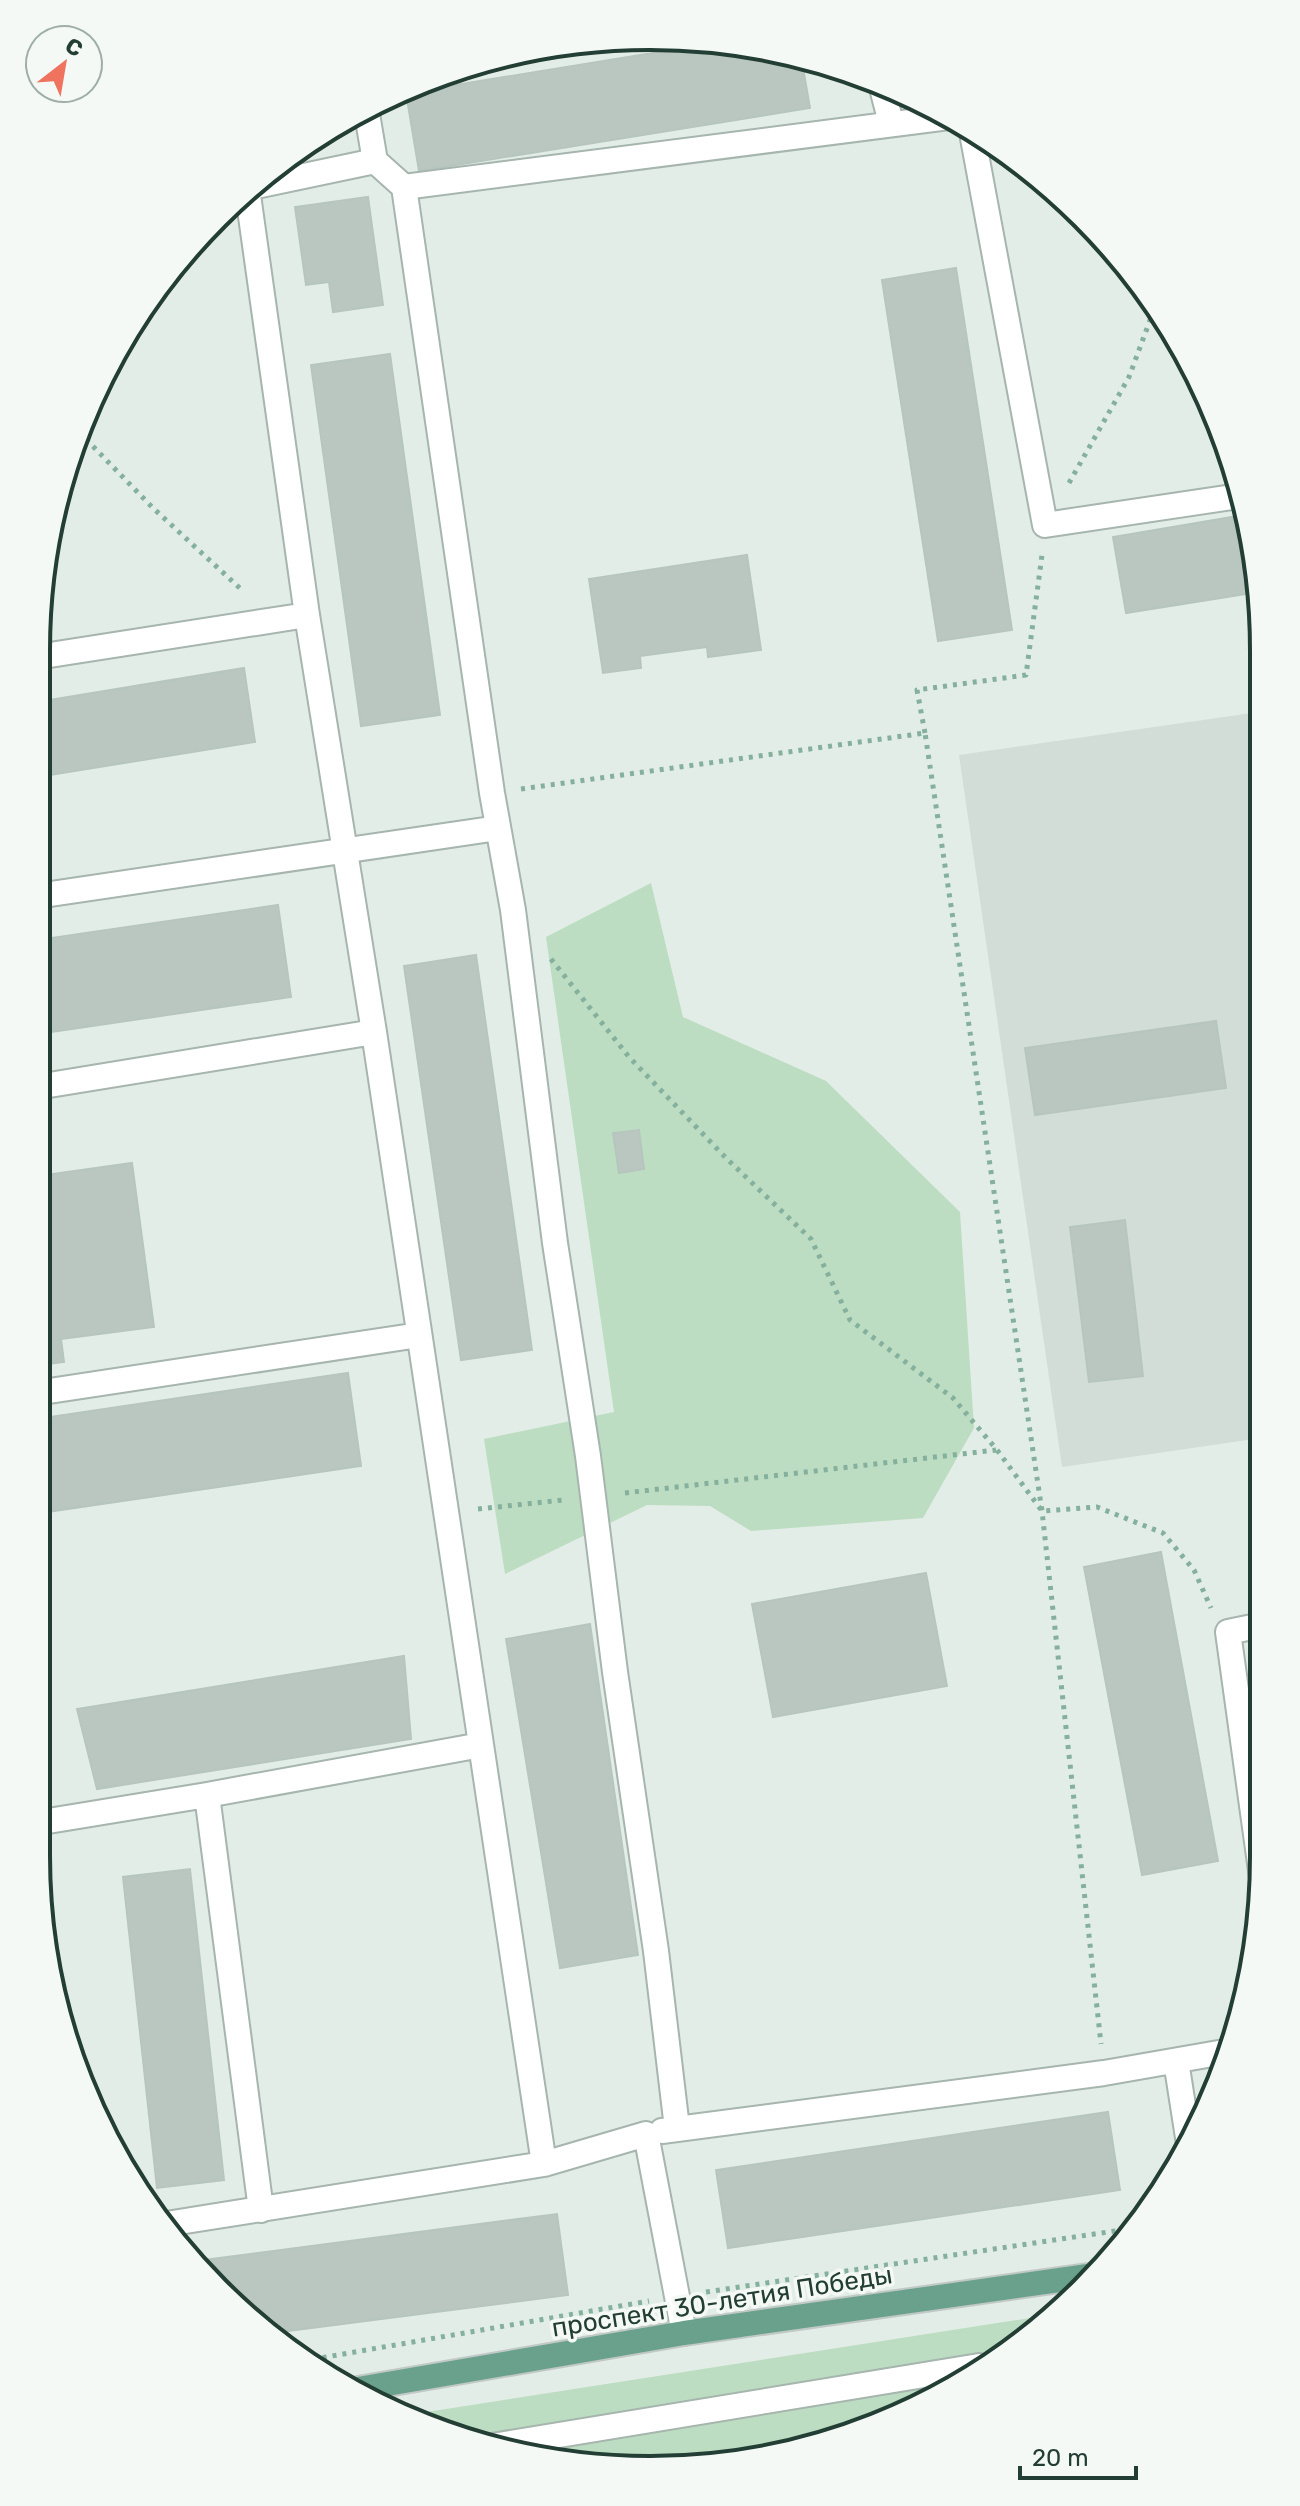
<svg xmlns="http://www.w3.org/2000/svg" width="1300" height="2506" font-family="Rubik,sans-serif">
  <style>
    .built { fill: #d1ddd6 }
    .green { fill: #bdddc2 }
    .building { fill: #b9c7c0; stroke: #b6c6be; stroke-width: 2 }
    .lines { fill: none; stroke-linecap: round; stroke-linejoin: round }
    .minor-casing { stroke: #a6b5ae; stroke-width: 28 }
    .major-casing { stroke: #c1c9c6; stroke-width: 28 }
    .path { stroke: #84b09d; stroke-width: 5; stroke-dasharray: 4 6; stroke-linecap: butt }
    .minor { stroke: #fff; stroke-width: 24 }
    .major { stroke: #69a18c; stroke-width: 24 }
    .labels { text-anchor: middle; stroke-width: 7; stroke-linejoin: round; paint-order: stroke }
    .street-label { font-size: 26px; fill: #233e34; stroke: #f4f9f6 }
    .rim { fill: none; stroke: #233e34; stroke-width: 4 }
  </style>
  <rect width="100%" height="100%" fill="#e3ede7"/>
  <path class="built" d="M1259 712 1261 1438 1062 1467 959 755Z"/>
  <path class="green" d="M651 883 683 1017 826 1081 960 1212 974 1428 923 1518 751 1531 710 1506 647 1505 505 1574 484 1439 614 1412 546 937Z
    M1049 2315 921 2407 832 2434 609 2469 492 2449 414 2414Z"/>
  <path class="building" d="M720 42 801 56 810 108 419 171 406 93Z
    M368 197 383 305 333 312 329 282 306 285 295 207Z
    M956 268 1012 630 938 641 882 280Z
    M390 354 440 715 361 726 311 365Z
    M1244 515 1259 569V592L1126 613 1113 537Z
    M747 555 761 650 708 657 707 647 640 656 641 668 603 673 589 579Z
    M244 668 255 742 37 777V702Z
    M278 905 291 997 37 1034V940Z
    M476 955 532 1350 461 1360 404 966Z
    M1216 1021 1226 1088 1035 1115 1025 1048Z
    M639 1130 644 1169 619 1173 613 1133Z
    M132 1163 154 1327 61 1339 64 1362 41 1365 37 1338V1198L41 1197 38 1176Z
    M1125 1220 1143 1376 1089 1382 1070 1227Z
    M348 1373 361 1466 40 1513 36 1490V1419Z
    M1161 1552 1218 1861 1142 1875 1084 1567Z
    M926 1573 947 1686 773 1717 752 1604Z
    M590 1624 638 1955 560 1968 506 1639Z
    M404 1656 411 1739 97 1789 77 1709Z
    M190 1869 224 2180 157 2188 123 1877Z
    M1108 2112 1120 2190 728 2248 716 2170Z
    M557 2214 568 2295 273 2333 196 2261Z"/>
  <g class="lines">
    <g class="minor-casing">
      <path id="minor" d="M881 84 891 123
        M366 108 375 161 404 187 492 793 513 910 555 1243 588 1456 615 1672 656 1951 677 2128
        M972 133 1045 525 1239 496
        M375 161 247 188 307 615 374 1032 544 2164
        M404 187 949 117
        M37 657 307 615
        M37 896 498 828
        M37 1087 374 1032
        M36 1393 419 1335
        M1262 1625 1228 1632 1263 1885
        M207 1795 481 1745
        M36 1823 207 1795 261 2210
        M1176 2061 1189 2144
        M662 2131 1104 2073 1230 2051
        M160 2225 544 2164 646 2134 684 2333
        M486 2447 979 2366"/>
    </g>
    <g class="major-casing">
      <path id="major" d="M358 2389 684 2333 1095 2275"/>
    </g>
    <path class="path" d="M79 432 153 508 244 592
      M1069 483 1129 377 1156 304
      M925 733 917 690 1026 675 1042 555
      M521 789 925 733 1042 1511 1101 2044
      M551 959 629 1057 726 1158 811 1239 850 1320 953 1398 997 1450 1042 1511 1097 1507 1163 1533 1194 1570 1211 1608
      M625 1493 996 1450
      M478 1509 563 1500
      M43 1854 72 2059
      M706 2292 1128 2229
      M303 2361 649 2301"/>
    <use href="#minor" class="minor"/>
    <use href="#major" class="major"/>
  </g>
  <g class="labels">
    <g class="street-label">
      <text transform="translate(722 2301) rotate(-9)" y="9">проспект 30-летия Победы</text>
    </g>
  </g>
  <path d="M0 0H1300V2506H0ZM650 50H650A600 600 0 0 1 1250 650V1856A600 600 0 0 1 650 2456H650A600 600 0 0 1 50 1856V650A600 600 0 0 1 650 50Z" fill="#f4f9f6" fill-rule="evenodd"/>
  <path class="rim" d="M650 50H650A600 600 0 0 1 1250 650V1856A600 600 0 0 1 650 2456H650A600 600 0 0 1 50 1856V650A600 600 0 0 1 650 50Z"/>
  <g transform="translate(64 64) rotate(31)"><circle r="38" fill="#f4f9f6" stroke="#a0aea8" stroke-width="2"/>
  <path d="M0-6L14 30L0 20L-14 30Z" fill="#ef735f"/>
  <text y="-12" font-size="22" font-weight="bold" text-anchor="middle" fill="#233e34">С</text>
  </g>
  <path d="M1020 2466v12h116v-12" fill="none" stroke="#233e34" stroke-width="4"/>
  <text x="1032" y="2466" font-size="24" fill="#233e34" stroke="#f4f9f6" stroke-width="6" paint-order="stroke">20 m</text>
</svg>
